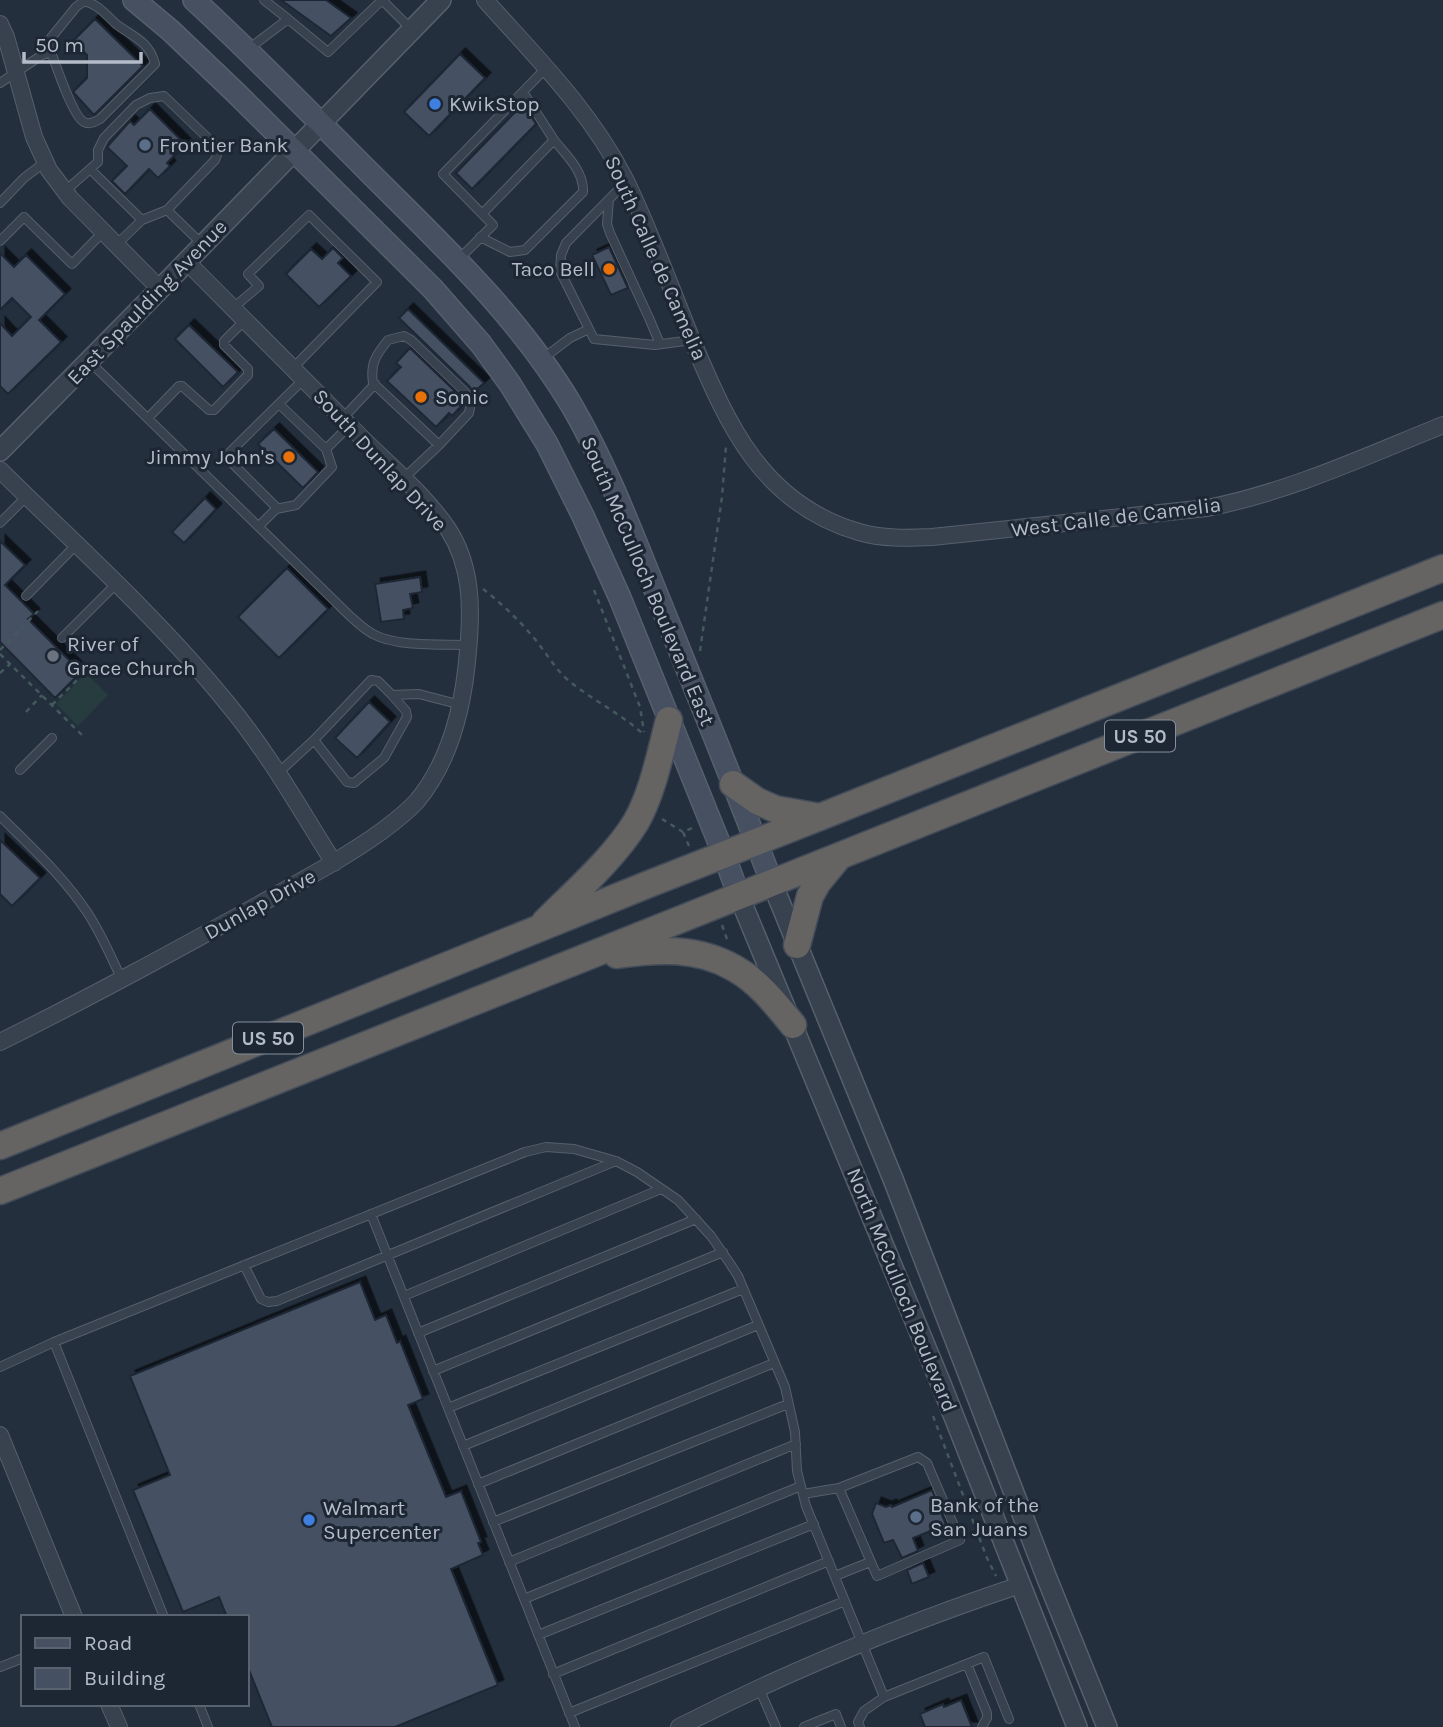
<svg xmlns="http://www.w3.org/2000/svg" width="1443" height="1727" font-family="Karla,sans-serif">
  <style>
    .green { fill: #263c3f }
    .building { fill: #455162; stroke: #1f2835; stroke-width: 2; filter: url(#shadow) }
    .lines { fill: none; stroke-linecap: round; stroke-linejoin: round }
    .service-casing { stroke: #565f6c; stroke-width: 10 }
    .minor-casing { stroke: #565f6c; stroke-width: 18 }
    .tertiary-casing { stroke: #565f6c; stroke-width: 22 }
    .secondary-casing { stroke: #565f6c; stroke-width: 24 }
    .trunk-casing { stroke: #434c59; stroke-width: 29 }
    .path { stroke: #44595c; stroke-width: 2.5; stroke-dasharray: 5 5; stroke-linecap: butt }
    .service { stroke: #38414e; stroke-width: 8 }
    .minor { stroke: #38414e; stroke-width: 16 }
    .tertiary { stroke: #38414e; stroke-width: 19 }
    .secondary { stroke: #465061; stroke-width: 21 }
    .trunk { stroke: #656462; stroke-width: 26 }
    .shop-dot { fill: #3f7fe0; stroke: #1d2633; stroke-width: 2.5 }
    .service-dot { fill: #5c6f8a; stroke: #1d2633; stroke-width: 2.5 }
    .food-dot { fill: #e8710a; stroke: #1d2633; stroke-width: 2.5 }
    .worship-dot { fill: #6b7280; stroke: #1d2633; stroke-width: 2.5 }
    .labels { text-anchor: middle; stroke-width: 6; stroke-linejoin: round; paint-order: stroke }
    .shield { fill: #1d2633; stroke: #878f9c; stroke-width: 2 }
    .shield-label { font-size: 19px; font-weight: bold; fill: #b4bcc9 }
    .poi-label { font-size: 21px; fill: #b4bcc9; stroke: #1d2633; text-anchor: start }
    .street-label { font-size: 21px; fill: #b4bcc9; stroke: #1d2633 }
  </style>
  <defs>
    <filter id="shadow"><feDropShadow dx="5.5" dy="-5.5" stdDeviation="0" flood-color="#0009"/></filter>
  </defs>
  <rect width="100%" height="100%" fill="#242f3e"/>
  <path class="green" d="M86 673 108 695 78 726 56 704Z"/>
  <path class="building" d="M281 0H326L351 18 331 36Z
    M95 19 143 66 94 115 73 92 87 78V55L73 41Z
    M460 54 485 78 429 136 404 112Z
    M523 104 536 124 472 189 456 173Z
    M150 109 185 144 167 163 170 166 158 178 149 169 125 194 112 181 127 166 107 147 130 121 134 125Z
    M609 247 628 288 611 295 592 255Z
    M333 248 343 258 338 263 351 276 319 307 286 274 311 249 322 259Z
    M0 253 14 267 26 255 65 294 39 320 61 342 8 394 0 386V323L12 336 31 317 12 298 0 310Z
    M408 309 484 383 473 393 470 387 399 318Z
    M189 325 238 372 223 387 175 339Z
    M410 348 460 396 464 403 452 416 449 413 436 427 387 381 401 367 396 363Z
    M274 429 318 472 303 488 258 444Z
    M205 498 216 509 184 543 172 532Z
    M0 541 25 565 5 585 34 614 28 619 81 672 55 698 0 642Z
    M287 568 328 609 279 658 238 617Z
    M420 577 422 592 410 594 413 608 403 610 404 619 381 622 375 584Z
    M369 702 390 722 357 758 335 738Z
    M0 840 40 878 12 906 0 894Z
    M360 1282 375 1320 386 1315 397 1343 400 1341 423 1399 408 1405 446 1497 461 1491 481 1542 478 1543 483 1555 451 1569 498 1685 395 1727H272L247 1665V1617H227L219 1597 183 1612 133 1490 170 1475 130 1376Z
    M932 1490 947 1527 936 1532 935 1529 913 1538 918 1551 902 1558 893 1540 884 1543 872 1514 876 1503 886 1507 891 1505 892 1507Z
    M923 1563 929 1577 912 1584 907 1570Z
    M961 1700 972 1727H925L920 1714 943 1704 944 1707Z"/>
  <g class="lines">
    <g class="service-casing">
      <path id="service" d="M264 0 288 19
        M382 0 411 29
        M247 50 288 19 328 52 382 0
        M0 83 42 55 51 52C56 65 73 117 84 122 89 125 95 122 100 119L155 64C153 56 150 50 144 44 136 36 125 31 116 24 106 15 98 4 84 1L76 7 50 39 51 52
        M90 169 142 220 116 245
        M626 182 566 243 561 255 560 271 594 339 655 345 692 340
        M64 192 98 162V150L104 138 136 105 150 98 164 96 215 145 218 152 215 160 167 210 142 220
        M609 199 607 224 610 233 649 318 660 344
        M0 203 24 178 45 162
        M167 210 203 245
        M482 214 554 140 523 92
        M480 237 510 252 525 250 583 192C584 171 566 155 554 140
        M0 241 24 217 72 264 103 232
        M459 259 493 225 443 174 546 68
        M233 308 259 286 248 274 309 215 377 282 293 368
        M541 360 570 338 589 329
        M89 361 351 617C358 623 365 630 373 634 396 647 442 644 468 645
        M148 418 179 386H182L209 410H214L248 375V369L224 345V341L245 320
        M343 418 375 384
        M326 449 350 425
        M403 479 439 445 469 413 471 402 465 392 411 340 404 336 388 340C376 355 370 363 373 383L439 445
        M276 509 296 505 332 467 326 449 279 404
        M0 523 27 496
        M259 526 276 509 275 506 232 463 229 458V453L304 379
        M26 596 76 545
        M62 638 116 584
        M314 740 371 680 378 681 392 695
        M20 770 52 738
        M277 774 314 740 347 782 354 783 384 758 407 717 406 711 392 695 419 694 461 705
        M0 816C31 847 63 876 87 912 101 933 111 957 122 980
        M371 1214 575 1727
        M244 1265 261 1299 268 1302 277 1301 616 1161
        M404 1296 661 1189
        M418 1333 696 1219
        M54 1342 164 1617
        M0 1367 54 1342 525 1152 546 1147 574 1149 616 1161 637 1172 678 1200 711 1236 729 1262 738 1276 785 1387 795 1432 797 1471 806 1506 884 1697 984 1657 1009 1719
        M433 1371 723 1252
        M448 1408 743 1289
        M463 1446 758 1325
        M478 1484 774 1363
        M803 1494 839 1488 918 1457 927 1463 960 1540 877 1576 839 1488
        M493 1522 788 1404
        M509 1562 796 1444
        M835 1576 870 1562
        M524 1599 801 1486
        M538 1635 814 1524
        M967 1664 987 1713V1718L982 1727
        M0 1667 23 1658
        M553 1674 829 1561
        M759 1688 776 1727
        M199 1704 208 1727
        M569 1713 845 1601
        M804 1727 836 1714 841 1727
        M860 1727 858 1722 864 1711 884 1697"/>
    </g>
    <g class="minor-casing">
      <path id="minor" d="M485 0C535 56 590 110 625 179 650 230 670 286 692 340 728 425 762 504 859 532 882 539 908 538 932 537L1207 508C1289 492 1366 456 1443 425
        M0 24 6 37 34 137 49 170 70 198 160 289
        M0 470C77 546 159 619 227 703 268 752 300 809 334 863
        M0 1042C91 997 180 948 269 899 308 877 346 857 382 831 394 822 407 812 417 801 451 760 464 703 468 651 472 608 472 566 448 529 426 496 389 465 361 437 303 378 245 320 187 262
        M0 1435 74 1617
        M109 1704 119 1727
        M679 1727C789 1671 903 1624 1020 1585"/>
    </g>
    <g class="tertiary-casing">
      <path id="tertiary" d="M0 451 160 289 441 0
        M772 883 893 1179 1046 1576 1107 1727
        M739 896 941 1384 1077 1727"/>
    </g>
    <g class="secondary-casing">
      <path id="secondary" d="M134 0 170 30 235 92 433 289 481 344 510 384 547 444 583 516 620 598 724 855 739 896
        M194 0C254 55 310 113 367 170 441 244 518 315 572 406 608 468 633 536 660 602 698 696 736 789 772 883"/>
    </g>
    <g class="trunk-casing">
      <path id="trunk" d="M733 784 757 801 775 809 820 817
        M545 922C575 892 614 858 636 822 653 792 660 754 669 720
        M797 945 810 896 818 882 837 859
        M617 955C657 949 698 947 734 968 758 981 776 1004 793 1025
        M0 1146 654 882 820 817 1443 568
        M0 1191 1443 615"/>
    </g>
    <path class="path" d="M483 589C501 603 519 620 534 638 546 652 554 668 568 680 592 700 620 713 643 734
      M594 590 640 707 644 732
      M0 650 38 611
      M700 651 722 497 726 446
      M0 654 85 738
      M0 673 10 664
      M52 705 84 673
      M26 712 42 695
      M662 819 683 832
      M689 846 683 832 692 828
      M722 925 728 942
      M933 1416 987 1558 996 1576"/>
    <use href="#service" class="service"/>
    <use href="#minor" class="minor"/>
    <use href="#tertiary" class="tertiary"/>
    <use href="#secondary" class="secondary"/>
    <use href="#trunk" class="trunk"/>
  </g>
  <g class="shop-dot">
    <circle cx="435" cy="104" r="7"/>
    <circle cx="309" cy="1520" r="7"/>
  </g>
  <g class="service-dot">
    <circle cx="145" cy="145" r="7"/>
    <circle cx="916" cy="1517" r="7"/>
  </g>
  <g class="food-dot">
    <circle cx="609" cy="269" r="7"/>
    <circle cx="421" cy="397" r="7"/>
    <circle cx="289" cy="457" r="7"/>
  </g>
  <circle class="worship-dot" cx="53" cy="656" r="7"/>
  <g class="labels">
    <g class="shield">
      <rect x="1105" y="720.5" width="70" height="31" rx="5"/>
      <rect x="233" y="1022.5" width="70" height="31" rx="5"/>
    </g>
    <g class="shield-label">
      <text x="1140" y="743">US 50</text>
      <text x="268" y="1045">US 50</text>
    </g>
    <g class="poi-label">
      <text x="449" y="111">KwikStop</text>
      <text x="159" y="152">Frontier Bank</text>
      <text x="595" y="276" text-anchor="end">Taco Bell</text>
      <text x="435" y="404">Sonic</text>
      <text x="275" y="464" text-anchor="end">Jimmy John's</text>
      <text x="67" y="651">River of<tspan x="67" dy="24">Grace Church</tspan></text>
      <text x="930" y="1512">Bank of the<tspan x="930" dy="24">San Juans</tspan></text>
      <text x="323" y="1515">Walmart<tspan x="323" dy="24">Supercenter</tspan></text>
    </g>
    <g class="street-label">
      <text transform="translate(656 258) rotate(66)" y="7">South Calle de Camelia</text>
      <text transform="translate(147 302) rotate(-46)" y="7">East Spaulding Avenue</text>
      <text transform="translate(380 460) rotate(47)" y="7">South Dunlap Drive</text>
      <text transform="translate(1116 517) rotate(-7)" y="7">West Calle de Camelia</text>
      <text transform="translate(648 581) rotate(67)" y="7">South McCulloch Boulevard East</text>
      <text transform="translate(260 904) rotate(-29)" y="7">Dunlap Drive</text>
      <text transform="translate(902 1290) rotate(68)" y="7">North McCulloch Boulevard</text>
    </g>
  </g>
  <rect x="21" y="1615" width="228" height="91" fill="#1d2633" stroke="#59626f" stroke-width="2"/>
  <rect x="35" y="1638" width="35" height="10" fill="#465061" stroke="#59626f" stroke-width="2"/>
  <text x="84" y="1650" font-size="21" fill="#b4bcc9">Road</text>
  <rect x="35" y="1668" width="35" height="21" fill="#455162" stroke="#59626f" stroke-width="2"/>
  <text x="84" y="1685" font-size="21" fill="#b4bcc9">Building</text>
  <path d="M24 52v10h117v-10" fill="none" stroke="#b4bcc9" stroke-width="3.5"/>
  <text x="35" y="52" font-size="21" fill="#b4bcc9" stroke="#1d2633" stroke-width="5" paint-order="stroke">50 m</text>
</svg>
